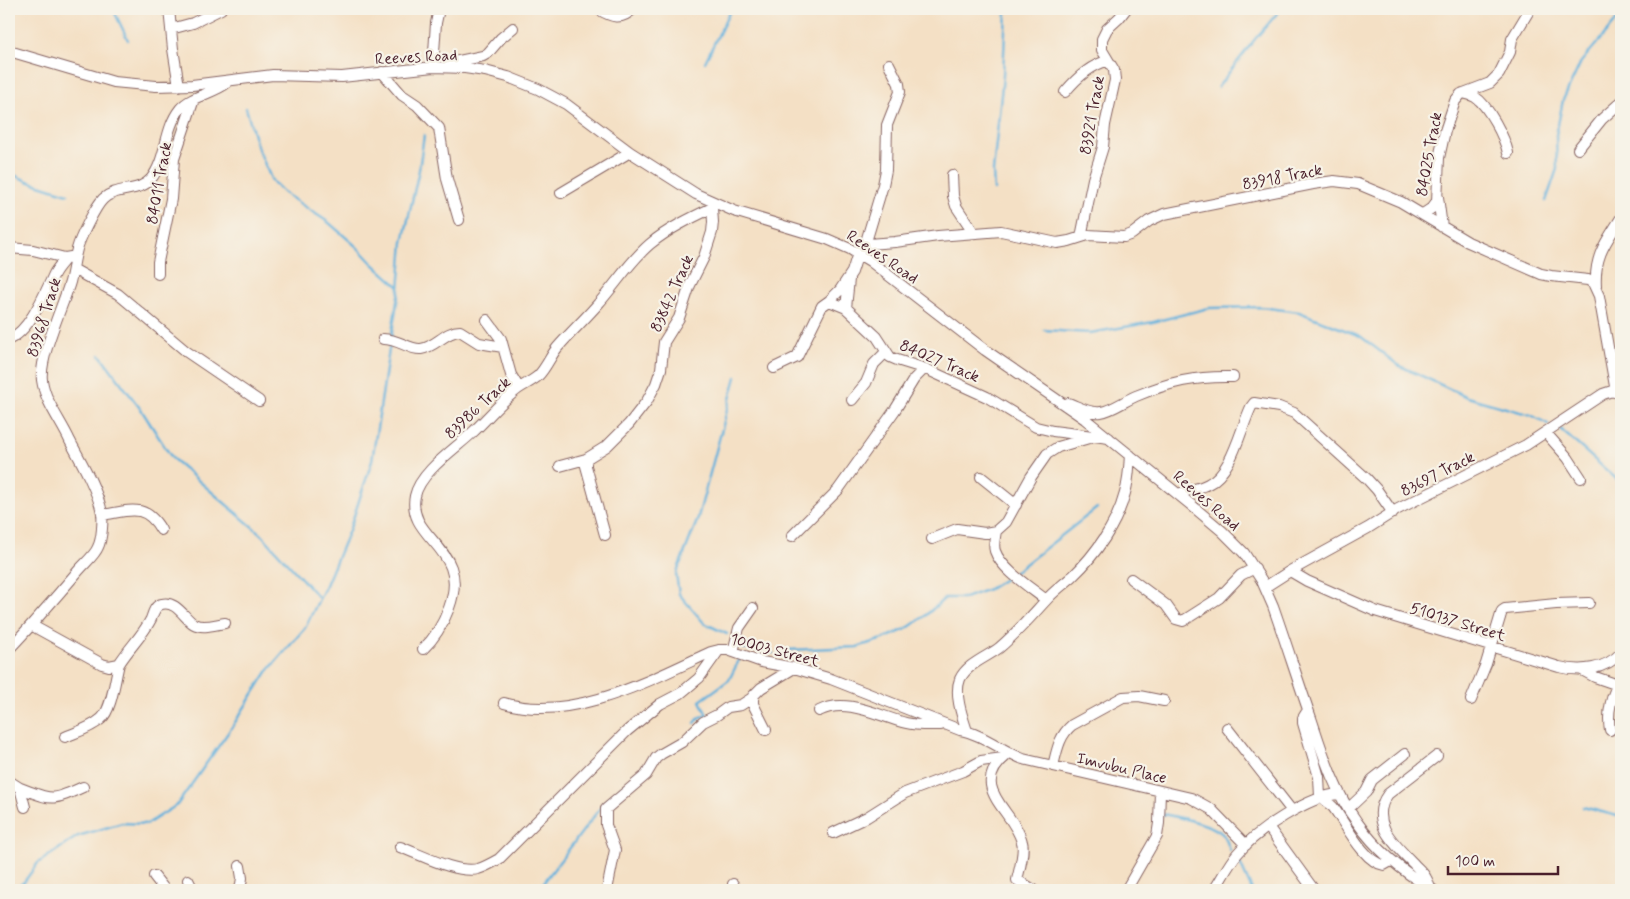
<svg xmlns="http://www.w3.org/2000/svg" width="1630" height="899" font-family="Mynerve,sans-serif">
  <style>
    .lines { fill: none; stroke-linecap: round; stroke-linejoin: round }
    .stream { stroke: #62b1dc; stroke-width: 2.5 }
    .minor-casing { stroke: #866361; stroke-width: 12 }
    .minor { stroke: #fff; stroke-width: 10 }
    .labels { text-anchor: middle; stroke-width: 4.5; stroke-linejoin: round; paint-order: stroke }
    .street-label { font-size: 16px; fill: #4a1f2b; stroke: #f7f3e8 }
  </style>
  <rect width="100%" height="100%" fill="#f7f3e8"/>
  <filter id="ink" filterUnits="userSpaceOnUse"><feTurbulence type="fractalNoise" baseFrequency=".02" numOctaves="2"/><feDisplacementMap in="SourceGraphic" scale="10" xChannelSelector="R" yChannelSelector="G"/><feConvolveMatrix kernelMatrix="1 2 1 2 8 2 1 2 1" color-interpolation-filters="sRGB"/></filter>
  <filter id="wash" filterUnits="userSpaceOnUse"><feTurbulence type="fractalNoise" baseFrequency=".0096" numOctaves="4" result="noise"/><feDisplacementMap in="SourceGraphic" scale="20" xChannelSelector="R" yChannelSelector="G"/><feGaussianBlur stdDeviation="1.12" result="paint"/><feColorMatrix in="noise" values="0 0 0 0 0 0 0 0 0 0 0 0 0 0 0 0 0 1.4 0 .05"/><feComposite in="paint" operator="in"/></filter>
  <g filter="url(#wash)">
    <rect width="100%" height="100%" fill="#f4e0c5"/>
    <g class="lines">
      <path class="stream" d="M113 9 128 40
        M705 62 731 9
        M1218 87 1255 39 1281 9
        M246 108 257 146 272 181 284 193 328 222 357 247 372 263 399 287
        M9 173 30 182 68 194
        M994 190 993 171 1003 76 1006 9
        M1546 201 1557 169 1556 135 1563 100 1581 62 1621 15
        M1044 330 1090 333 1153 322 1209 308 1261 307 1299 312 1360 336 1398 365 1467 397 1531 415 1548 424
        M391 338 399 290 403 242 419 170 424 135
        M100 355 142 411 172 458 262 535 319 598
        M1560 429 1621 483
        M9 431 12 407
        M1015 572 1097 508
        M727 634 704 623 679 594 676 574 697 521 736 377
        M742 648 773 653
        M780 652 787 650 857 647 883 639 906 629 925 616 945 598H965L989 589 1011 575
        M695 723 700 717 707 715 700 701 729 680 740 658
        M1583 807 1621 817
        M1162 814C1177 817 1216 824 1224 836 1227 840 1228 846 1230 850
        M1239 861 1252 890
        M15 890 19 885 24 882 38 863 78 836 122 823 147 824 177 805 232 727 267 672 305 628 326 585 350 528 372 461 390 343
        M538 890 604 803 646 767"/>
    </g>
  </g>
  <g filter="url(#ink)">
    <g class="lines">
      <g class="minor-casing">
        <path id="minor" d="M169 9 173 49 179 86
          M598 9C611 17 621 21 633 9
          M171 29 193 23 221 9
          M9 51 114 82 156 86 192 85 273 75 342 77 433 67 465 68 485 71 508 77 538 89 566 104 630 152 696 194 734 211 827 239 850 249 870 261 985 350 1085 419 1190 504 1222 531 1244 553 1262 581 1273 606C1286 643 1298 681 1311 718 1323 754 1334 791 1357 822 1377 851 1403 872 1433 890
          M433 67 436 23 439 9
          M447 67 454 62 483 56 488 53 501 38 513 28
          M382 72 402 95 417 105 439 128 447 179 459 220
          M1065 92C1075 80 1091 65 1107 61
          M1463 93C1467 94 1471 95 1475 97 1488 105 1505 138 1508 153
          M1578 149 1602 119 1621 102
          M952 175 953 196 956 206 974 233
          M561 193 630 152
          M1438 197 1442 227
          M1423 214 1432 208 1437 201 1439 158 1445 131 1455 101 1461 94 1490 83 1499 74 1510 52 1512 39 1530 9
          M1081 237 1093 179 1103 147 1105 125 1115 80 1114 70 1102 50V39L1107 29 1119 18 1126 9
          M865 245 883 185 886 170 887 125 900 92 899 84 889 64
          M9 248 33 250 65 258 71 257
          M73 269 118 294 187 352 259 401
          M158 274V262L171 199 174 159 194 99
          M1596 286C1594 256 1606 242 1621 218
          M846 308 849 279
          M487 320 501 339 511 375 519 388
          M9 339C29 332 45 293 54 274 57 268 62 263 66 258
          M383 339C399 339 409 350 421 349 436 347 445 331 460 331L479 343 503 347
          M774 368 797 357 822 306 829 301
          M852 400 866 383 874 364 886 352
          M1068 403C1077 406 1090 414 1101 412 1111 411 1126 400 1136 396 1170 382 1195 376 1233 377
          M1546 433 1568 458 1581 478
          M1109 438 1053 431 1036 427 987 397 926 369 897 360 890 357 877 337 846 308 829 301 840 290 852 272 858 253 862 247 868 244 895 242 938 236 1001 231 1057 243 1069 241 1088 235 1124 237 1132 234 1149 221 1164 214 1313 184 1334 181 1358 184 1401 202 1468 242 1541 274 1551 276 1588 280 1593 283 1599 296 1616 392
          M586 459V466L605 535
          M560 466 586 459 607 446 629 424 647 401 656 384 661 369 664 342 679 318 690 285 704 257 712 232 713 222 712 208 714 204
          M981 477 1016 505
          M1178 494C1188 490 1199 489 1208 484 1232 473 1240 430 1251 407L1254 403 1279 407 1294 413 1367 479 1377 490 1393 513
          M102 515C129 511 145 502 161 530
          M996 531C995 537 993 545 995 551 1001 569 1031 588 1046 600
          M792 536 838 490 895 410 914 379 922 371 926 369
          M932 539 957 529 985 533 996 531 1006 522 1031 477 1047 454 1058 447 1089 438
          M1290 571 1307 581 1375 611 1559 667C1581 672 1605 670 1621 653
          M1131 579 1166 605 1176 619 1183 621 1219 598 1241 575 1255 568
          M1265 587 1290 571 1368 528 1398 509 1526 445 1603 394 1612 391 1620 394
          M31 625 102 664 109 666 119 664C129 648 143 635 151 619 153 613 155 605 162 604 176 600 185 619 194 624 203 629 216 624 225 623
          M9 649C33 624 56 597 79 570 85 563 95 555 98 547 102 539 103 521 102 513 98 491 81 461 70 441 61 421 45 402 42 380 39 357 63 306 70 282 73 271 74 260 77 249 80 238 95 207 103 199 117 186 139 193 151 179 167 159 164 129 180 109 192 95 214 94 228 82
          M423 649C435 638 443 624 449 608 472 547 406 540 415 496 420 472 455 449 472 433 486 420 498 405 513 393 520 386 530 383 538 376 546 368 550 357 557 348 570 333 585 319 598 304 616 284 630 261 650 244 668 229 691 218 712 208
          M733 652 739 628 753 608
          M1582 670 1595 677 1621 686
          M1471 700 1486 664 1502 611 1505 609 1556 604 1589 603
          M504 703C572 723 650 680 711 652L719 650H728L762 662 794 668 831 679 960 730C980 733 1003 751 1023 759L1191 798 1211 809 1246 845
          M1308 710 1303 718V723L1319 777 1320 797
          M819 711C847 697 878 716 906 723 918 726 930 725 941 725
          M1227 728 1292 811
          M766 730 753 704V696L761 688 794 668
          M1610 730C1607 713 1611 694 1621 680
          M967 731C962 716 954 694 960 679 967 664 987 657 999 648 1018 632 1033 614 1050 596 1057 589 1065 583 1073 576 1096 554 1117 524 1125 493 1129 480 1129 467 1130 455
          M65 737C77 732 91 728 101 719 112 710 115 678 119 664
          M1006 756C967 788 1014 810 1022 842 1025 851 1019 871 1017 880L1034 890
          M1053 766C1057 750 1059 736 1072 725L1123 697 1139 696 1164 701
          M9 781 20 788 25 807
          M20 788C53 800 50 802 83 787
          M1320 797C1324 801 1329 803 1333 807 1344 821 1364 863 1384 865L1391 861
          M1348 809 1366 792 1372 780 1405 754
          M1269 828 1314 890
          M833 833 867 817 905 793 963 771 981 761 1003 758
          M400 847C420 854 456 874 478 869 485 867 492 863 499 859L627 731 660 704 681 693 699 678 719 650
          M154 876 165 890
          M188 880 193 890
          M733 884 736 890
          M1430 889C1429 885 1428 881 1426 878 1423 872 1417 868 1413 863 1394 844 1368 821 1388 794L1437 756
          M240 890 242 878 240 866
          M607 890 615 850 606 825V809L646 775 656 758 661 754 682 742 703 722 717 715 728 707 741 705 752 698
          M1126 890 1157 836 1159 823 1160 791
          M1214 890C1222 878 1228 865 1237 854 1256 831 1310 795 1340 794"/>
      </g>
      <use href="#minor" class="minor"/>
    </g>
  </g>
  <g class="labels">
    <g class="street-label">
      <text transform="translate(416 56) rotate(-3)" y="6">Reeves Road</text>
      <text transform="translate(1091 115) rotate(-80)" y="6">83921 Track</text>
      <text transform="translate(1428 154) rotate(-80)" y="6">84025 Track</text>
      <text transform="translate(1282 176) rotate(-11)" y="6">83918 Track</text>
      <text transform="translate(158 183) rotate(-80)" y="6">84011 Track</text>
      <text transform="translate(883 256) rotate(34)" y="6">Reeves Road</text>
      <text transform="translate(671 293) rotate(-66)" y="6">83842 Track</text>
      <text transform="translate(43 317) rotate(-73)" y="6">83968 Track</text>
      <text transform="translate(940 360) rotate(23)" y="6">84027 Track</text>
      <text transform="translate(477 407) rotate(-43)" y="6">83986 Track</text>
      <text transform="translate(1437 473) rotate(-27)" y="6">83697 Track</text>
      <text transform="translate(1207 500) rotate(41)" y="6">Reeves Road</text>
      <text transform="translate(1458 621) rotate(17)" y="6">510137 Street</text>
      <text transform="translate(775 649) rotate(15)" y="6">10003 Street</text>
      <text transform="translate(1122 767) rotate(13)" y="6">Imvubu Place</text>
    </g>
  </g>
  <rect width="1630" height="899" fill="none" stroke="#f7f3e8" stroke-width="30"/>
  <path d="M1448 866v8h110v-8" fill="none" stroke="#4a1f2b" stroke-width="2.5"/>
  <text x="1455" y="866" font-size="15" fill="#4a1f2b" stroke="#f7f3e8" stroke-width="4" paint-order="stroke">100 m</text>
</svg>
